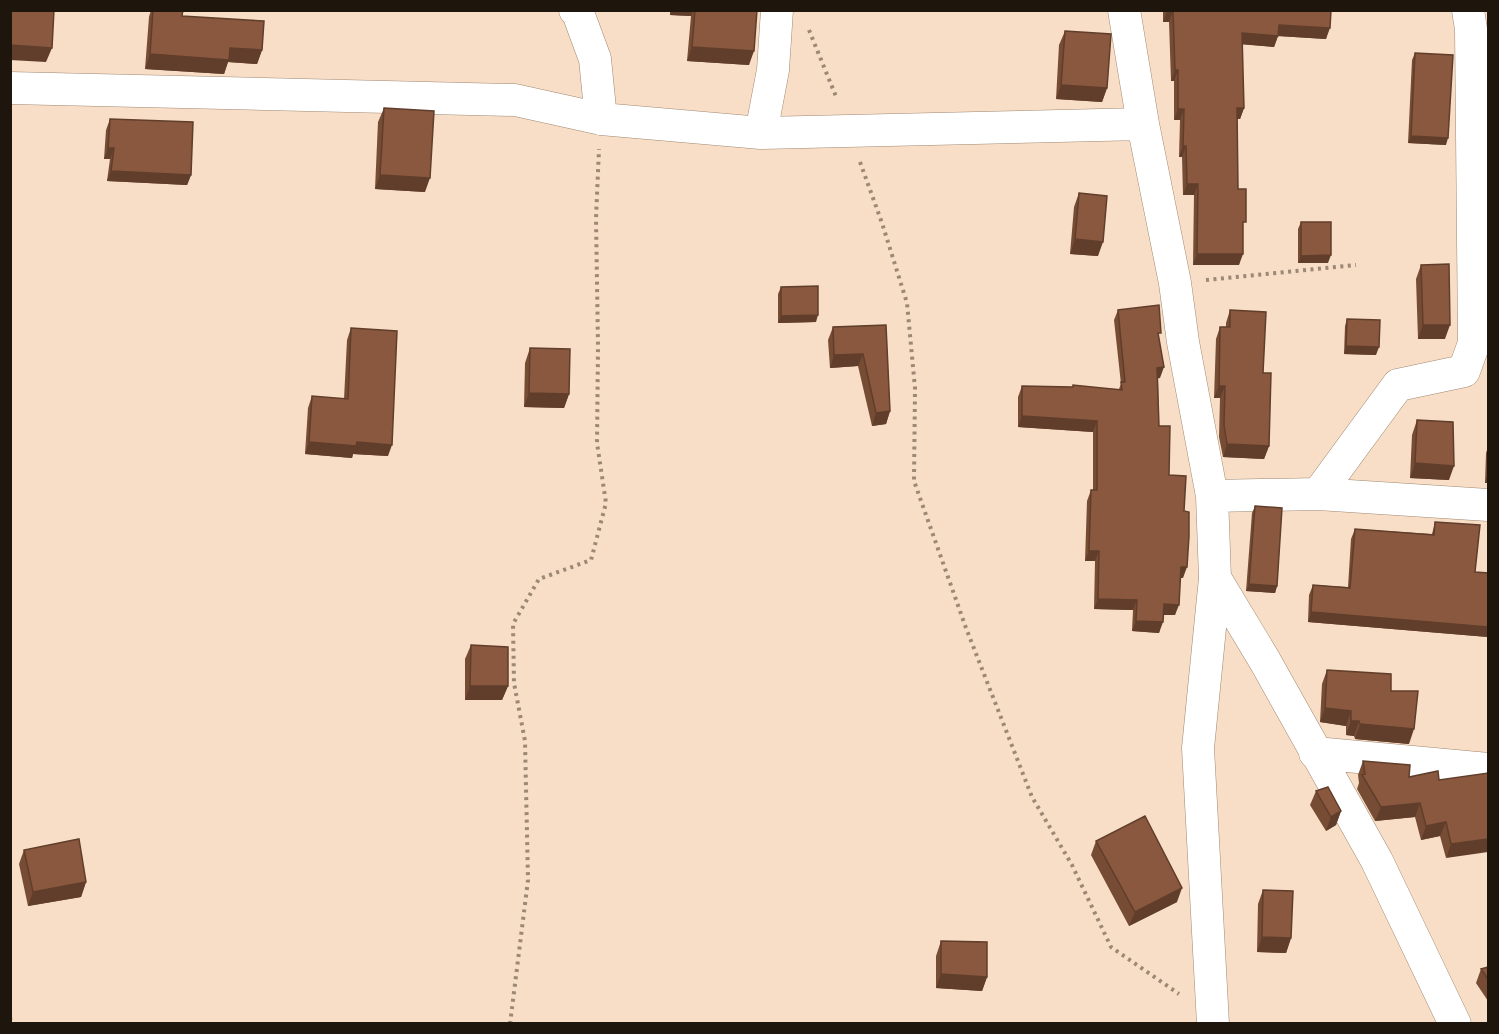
<svg xmlns="http://www.w3.org/2000/svg" width="1499" height="1034" font-family="'DM Sans',sans-serif">
  <style>
    .lines { fill: none; stroke-linecap: round; stroke-linejoin: round }
    .street-casing { stroke: #a08872; stroke-width: 33 }
    .path { stroke: #9b8877; stroke-width: 4; stroke-dasharray: 3 4.5; stroke-linecap: butt }
    .street { stroke: #fff; stroke-width: 32 }
    .wall { fill: #764c35 }
    .shaded-wall { fill: #603e2b }
    .building { fill: #89583e; stroke: #603e2b; stroke-width: 1.5 }
  </style>
  <rect width="100%" height="100%" fill="#f8dec6"/>
  <g class="lines">
    <g class="street-casing">
      <path id="street" d="M575 10 578 13 595 59 601 119
        M1124 10 1143 124 1175 283 1183 342 1212 496 1215 578 1198 748 1213 1024
        M10 88 515 100 601 119 761 133 1143 124
        M761 133 773 70 777 10
        M1318 494 1398 385 1464 371 1474 343 1471 29 1468 10
        M1212 496 1318 494 1488 505
        M1215 578 1265 661 1377 861 1455 1024
        M1315 753 1488 769"/>
    </g>
    <path class="path" d="M809 30 837 99
      M860 162 882 223 907 303 915 388 914 481 966 628 1032 797 1072 865 1111 947 1179 994
      M1206 280 1356 265
      M10 1017 11 1024
      M510 1024 528 880 525 741 514 683 513 624 539 579 591 560 606 503 597 443 598 347 596 218 599 149"/>
    <use href="#street" class="street"/>
  </g>
  <path class="wall" d="M151 10H183L182 16 262 50 257 64 228 62 224 74 145 69 149 17Z
    M670 10H757L749 65 687 61 691 16 670 15Z
    M1163 10H1331L1326 39 1278 36 1274 47 1242 44 1244 108 1240 119H1237L1238 189 1243 230 1239 265H1193L1194 195H1183L1182 157H1179L1180 120H1174V81H1171L1169 22H1163Z
    M1065 31 1107 88 1102 102 1056 99 1059 45Z
    M1415 53 1446 145 1408 143 1412 60Z
    M384 108 425 192 375 189 378 122Z
    M110 119 191 175 187 185 107 181 110 159H104L106 130Z
    M1079 193 1098 256 1070 254 1074 207Z
    M1301 222 1328 263H1298V229Z
    M1421 265 1445 339H1418L1416 279Z
    M781 287 816 322 778 323V294Z
    M1118 310 1159 340 1160 378H1158L1159 426 1169 475 1184 511 1183 578H1180L1175 615H1163L1159 633 1132 631 1133 610 1094 609 1095 561H1085L1087 501 1091 490H1093V432L1018 427V397L1022 386 1119 389 1121 384 1114 320Z
    M1230 310 1263 373 1269 446 1264 459 1223 457 1219 437 1220 398H1214L1216 339 1220 327H1226V323Z
    M1347 319 1376 355 1344 354 1345 326Z
    M886 325 890 411 886 424 872 426 858 366 830 368 828 340 833 327Z
    M351 328 388 456 353 454 352 458 305 454 308 408 312 396 344 399 347 340Z
    M530 348 569 394 564 408 524 407 525 363Z
    M1417 420 1449 480 1410 478 1412 435Z
    M1488 447V483H1485L1486 453Z
    M1255 506 1277 586 1275 593 1246 591 1252 513Z
    M1435 522 1475 572 1488 573V637L1308 622 1309 595 1313 585 1348 587 1351 539 1355 529 1432 534Z
    M471 645 508 686 502 700H465V659Z
    M1327 670 1391 691 1409 744 1355 739 1354 736 1346 735V726L1320 722 1322 684Z
    M1363 761 1409 777 1439 780 1488 773 1446 858 1440 836 1421 840 1415 817 1375 821 1357 789 1359 783 1358 775Z
    M1316 791 1341 811 1336 825 1326 831 1310 805Z
    M1096 841 1177 902 1129 926 1091 855Z
    M24 850 86 882 81 897 28 906 19 864Z
    M1263 890 1291 938 1286 953 1257 952 1258 904Z
    M941 941 987 977 982 991 936 988V956Z
    M1488 967V1001L1476 983 1481 969Z"/>
  <path class="shaded-wall" d="M672 10H693L691 16 670 15Z
    M1167 11H1173L1169 22H1163Z
    M1279 25 1330 28 1326 39 1278 36 1274 47 1238 44 1242 33Z
    M10 45 52 48 46 62 10 60Z
    M692 47 754 51 749 65 687 61Z
    M230 48 262 50 257 64 228 62 224 74 145 69 150 54Z
    M1175 70H1178L1174 81H1171Z
    M1061 85 1107 88 1102 102 1056 99Z
    M1237 108H1244L1240 119H1233Z
    M1178 109H1184L1180 120H1174Z
    M1411 136 1448 138 1446 145 1408 143Z
    M1183 146H1186L1182 157H1179Z
    M108 148H114L110 159H104Z
    M111 171 191 175 187 185 107 181Z
    M380 175 430 178 425 192 375 189Z
    M1187 184H1198L1194 195H1183Z
    M1075 239 1103 242 1098 256 1070 254Z
    M1197 254H1243L1239 265H1193Z
    M1331 255 1328 263H1298L1301 256Z
    M818 315 816 322 778 323 781 316Z
    M1423 325H1450L1445 339H1418Z
    M1346 346 1379 347 1376 355 1344 354Z
    M863 354 858 366 830 368 834 355Z
    M1164 367 1160 378 1154 379 1157 368Z
    M1219 386H1225L1220 398H1214Z
    M529 393 569 394 564 408 524 407Z
    M890 411 886 424 872 426 876 413Z
    M1022 416 1097 421 1093 432 1018 427Z
    M309 442H357L392 445 388 456 353 454 352 458 305 454Z
    M1227 444 1269 446 1264 459 1223 457Z
    M1415 463 1454 466 1449 480 1410 478Z
    M1488 473V483H1485Z
    M1089 551H1099L1095 561H1085Z
    M1181 567H1187L1183 578 1177 577Z
    M1249 584 1277 586 1275 593 1246 591Z
    M1098 599 1137 600 1133 610 1094 609Z
    M1164 604 1179 605 1175 615H1160Z
    M1311 612 1488 627V637L1308 622Z
    M1136 621 1163 622 1159 633 1132 631Z
    M470 686H508L502 700H465Z
    M1325 708 1351 711 1346 726 1320 722Z
    M1351 721H1359L1354 736 1346 735Z
    M1360 724 1414 729 1409 744 1355 739Z
    M1420 803 1415 817 1375 821 1381 807Z
    M1341 811 1336 825 1326 831 1331 817Z
    M1446 822 1440 836 1421 840 1426 826Z
    M1488 839V852L1446 858 1451 844Z
    M86 882 81 897 28 906 33 892Z
    M1182 888 1177 902 1129 926 1135 912Z
    M1262 937 1291 938 1286 953 1257 952Z
    M941 974 987 977 982 991 936 988Z"/>
  <path class="building" d="M10 10H54L52 48 10 45Z
    M153 10H183L182 16 264 21 262 50 230 48 229 60 150 54Z
    M695 10H757L754 51 692 47Z
    M1167 10H1331L1330 28 1279 25 1278 36 1242 33 1244 108H1237L1238 189H1246V222H1243V254H1197L1198 184H1187L1186 146H1183L1184 109H1178V70H1175L1173 11Z
    M1065 31 1111 34 1107 88 1061 85Z
    M1415 53 1453 55 1448 138 1411 136Z
    M384 108 434 111 430 178 380 175Z
    M110 119 193 122 191 175 111 171 114 148H108Z
    M1079 193 1107 196 1103 242 1075 239Z
    M1301 222H1331V255L1301 256Z
    M1449 264 1450 325H1423L1421 265Z
    M818 286V315L781 316V287Z
    M1159 305 1161 333H1158L1164 367 1157 368 1159 426H1170L1169 475 1186 476 1184 511 1189 512V536L1187 567H1181L1179 605 1164 604 1163 622 1136 621 1137 600 1098 599 1099 551H1089L1091 490H1097V421L1022 416V386L1073 387V385L1122 390 1121 382H1125L1118 310Z
    M1230 310 1266 312 1263 373H1271L1269 446 1227 444 1224 425 1225 386H1219L1220 327H1230Z
    M1347 319 1380 320 1379 347 1346 346Z
    M886 325 890 411 876 413 863 354 834 355 833 327Z
    M351 328 397 331 392 445 357 442 356 446 309 442 312 396 348 399Z
    M530 348 570 349 569 394 529 393Z
    M1417 420 1453 422 1454 466 1415 463Z
    M1255 506 1282 508 1277 586 1249 584Z
    M1435 522 1480 525 1475 572 1488 573V627L1311 612 1313 585 1350 588 1355 529 1434 535Z
    M471 645 508 647V686H470Z
    M1327 670 1391 674V691H1418L1414 729 1360 724 1359 721H1351V711L1325 708Z
    M1363 761 1410 765 1409 777 1438 771 1439 780 1488 773V839L1451 844 1446 822 1426 826 1420 803 1381 807 1362 775 1365 774Z
    M1328 787 1341 811 1331 817 1316 791Z
    M1145 816 1182 888 1135 912 1096 841Z
    M79 839 86 882 33 892 24 850Z
    M1263 890 1293 891 1291 938 1262 937Z
    M941 941 987 942V977L941 974Z
    M1488 967V979L1481 969Z"/>
  <rect width="1499" height="1034" fill="none" stroke="#1e150c" stroke-width="24"/>
</svg>
